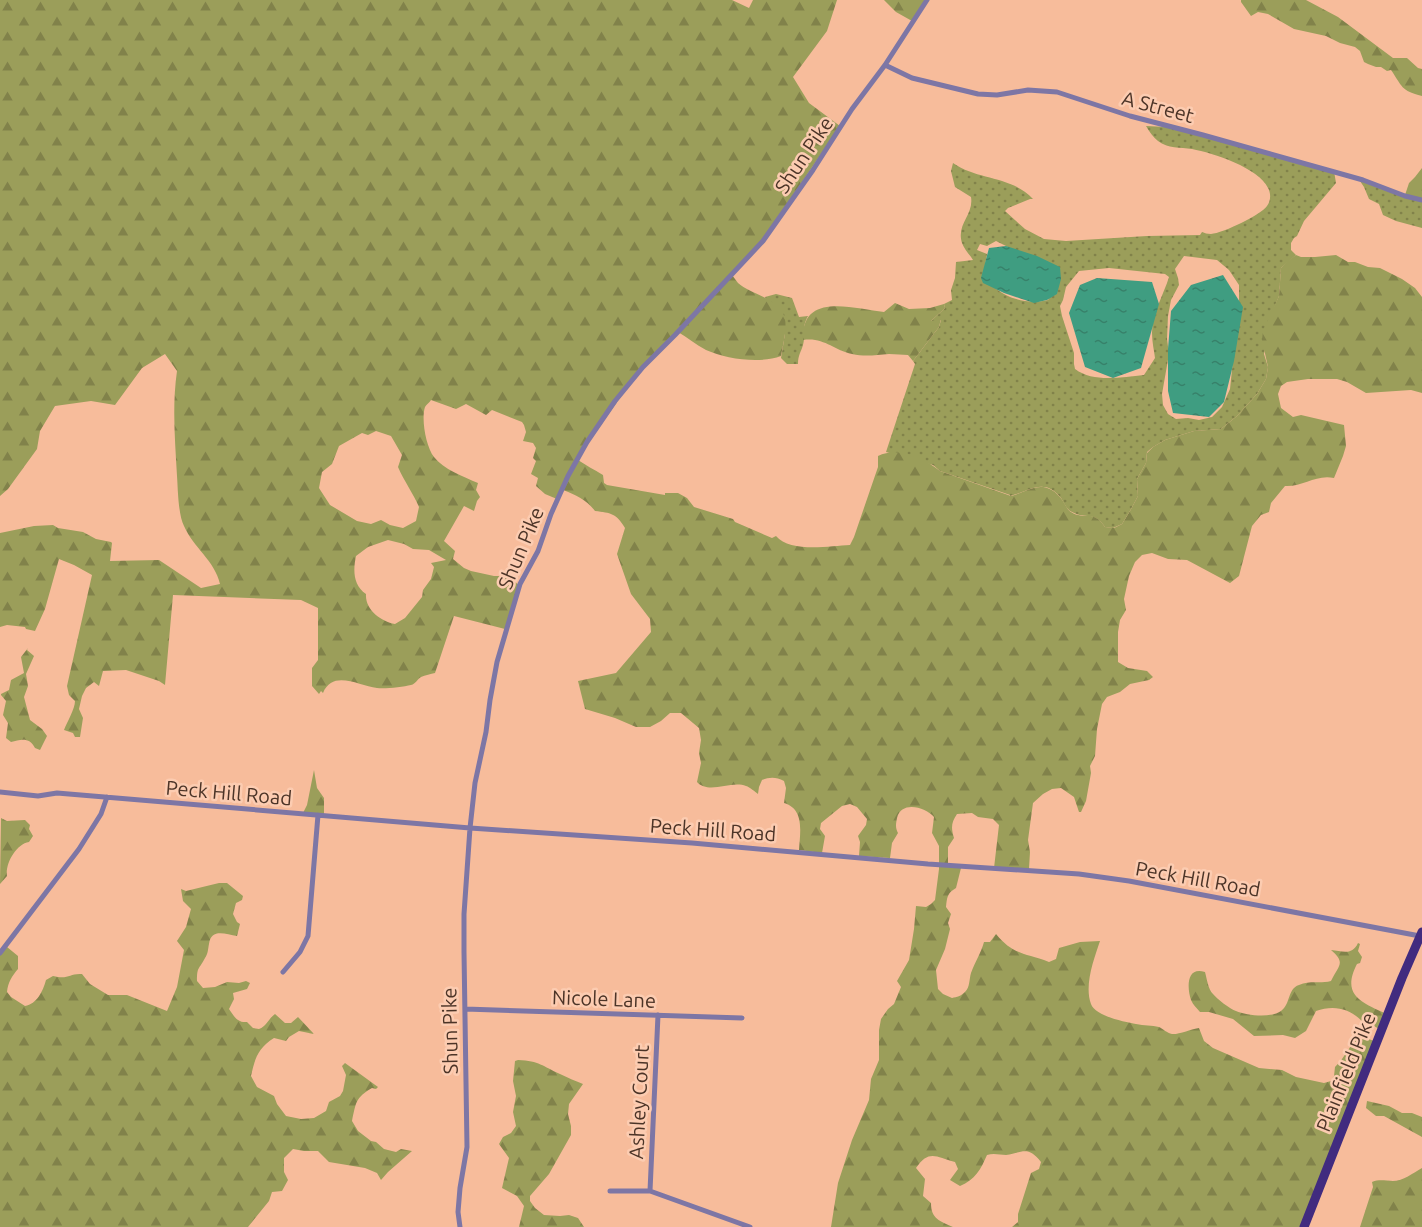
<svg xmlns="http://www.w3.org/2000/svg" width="1422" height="1227" font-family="Ubuntu,sans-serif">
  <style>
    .grass { fill: url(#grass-dots); fill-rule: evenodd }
    .forest { fill: url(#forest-firs); fill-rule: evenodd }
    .water { fill: url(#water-ripples) }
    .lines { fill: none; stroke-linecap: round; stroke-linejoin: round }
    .street { stroke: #7d76a5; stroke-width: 5 }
    .primary { stroke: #412b7f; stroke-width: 9 }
    .labels { text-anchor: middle; stroke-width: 5; stroke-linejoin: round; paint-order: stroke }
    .street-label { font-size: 20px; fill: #4c3427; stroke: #fcccb1 }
  </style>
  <defs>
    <pattern id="grass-dots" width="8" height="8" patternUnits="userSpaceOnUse" patternTransform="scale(1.5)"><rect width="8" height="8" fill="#9b9e5a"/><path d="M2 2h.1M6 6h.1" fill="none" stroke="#81824a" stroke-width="1.8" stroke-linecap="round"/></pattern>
    <pattern id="forest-firs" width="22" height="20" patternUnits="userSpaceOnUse" patternTransform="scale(1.5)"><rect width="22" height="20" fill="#9b9e5a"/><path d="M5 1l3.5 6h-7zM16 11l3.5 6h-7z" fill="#81824a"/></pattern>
    <pattern id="water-ripples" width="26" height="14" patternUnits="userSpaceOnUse" patternTransform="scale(1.5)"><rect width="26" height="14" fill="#3f9d81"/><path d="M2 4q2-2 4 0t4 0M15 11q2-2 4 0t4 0" fill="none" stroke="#37816a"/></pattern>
  </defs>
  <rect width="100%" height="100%" fill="#f7bc9b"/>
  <path class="grass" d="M1146 126 1167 127 1334 171 1336 183 1304 221 1297 236 1294 238 1291 243V250L1296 255 1281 268 1279 296 1275 306 1264 354 1268 367 1266 379 1257 394 1237 416 1221 429 1194 431 1165 440 1153 447 1147 452 1146 463 1137 479 1138 496 1130 511 1122 524 1113 528 1105 527C1093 510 1087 520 1072 512 1067 510 1064 503 1061 498 1044 477 1030 491 1010 496V495L940 471 933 465 886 452 915 364 913 361 939 327 941 320 930 322 945 308 944 304 952 300 951 290 955 278 956 262 973 260C970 255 964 249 962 243 956 224 974 215 971 197L955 187 951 171 953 163C979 181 1010 175 1033 199H1030L1008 208 1005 211 1025 229 1044 239 1066 241 1147 236 1200 235 1202 232C1205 233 1207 234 1211 234 1223 233 1261 215 1267 206 1271 201 1271 193 1268 188 1259 168 1213 153 1192 149 1180 147 1168 149 1158 141 1153 137 1149 131 1146 126ZM996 241 1010 248 1057 287 1048 300C1030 305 1007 299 994 287 989 283 987 276 984 271L987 254 977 250 980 244 987 246ZM1184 256 1217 260 1229 270 1239 285V303L1230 389 1222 407 1212 417 1199 420 1188 418 1176 419 1168 414 1163 405 1162 394 1169 354 1167 339 1168 316 1171 300 1179 285 1178 278 1175 269ZM1109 268 1165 274 1169 277C1164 294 1152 313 1152 333 1152 342 1154 350 1155 358L1144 375C1121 377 1094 383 1075 369L1074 364V353L1062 316 1060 306 1063 300 1066 287 1079 271Z
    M1358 178 1422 200V228L1396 221 1383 215 1379 204 1369 199 1364 187Z
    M776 294 792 298 799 317 808 316C801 329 806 333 803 345 801 352 798 355 798 364H787L781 358 785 334 765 297Z"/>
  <path class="forest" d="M0 0H732L749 8 753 0H837L827 31 793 77 809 103 840 126 762 241 732 275C734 278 736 280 738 283 751 295 781 298 785 319 787 331 783 344 781 356 760 364 726 359 706 350 696 345 687 337 678 332L641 368 577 459C586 466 594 469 603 475L604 483 607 485 665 495V493H678L687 498 694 507 733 519 735 522 772 538 776 536C790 553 829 546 850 545L854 537 878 467V456C898 446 924 458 940 471L1011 496C1029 491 1043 478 1060 497 1064 501 1066 509 1071 512 1085 521 1092 508 1105 527L1114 528 1122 524 1130 511 1138 496 1137 479 1146 463 1147 453 1153 447 1165 440 1194 431 1221 429 1237 416 1257 394 1266 379 1268 367 1262 340 1263 331 1279 296 1281 268 1288 261 1296 255 1301 257H1315L1336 255 1348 262H1355L1368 267 1380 268 1402 279 1415 288 1422 297V393L1411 390 1366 393 1347 382 1337 379H1308L1287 382 1281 386 1278 394 1281 408 1293 417 1301 415 1344 425 1346 446 1343 456 1334 478C1316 474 1303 487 1285 486L1271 503 1269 512 1261 515 1252 526 1239 576 1230 583 1187 560 1168 559 1152 553 1142 555 1135 562 1129 576 1124 599 1126 610 1120 620 1118 632V662L1128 668 1147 671 1153 677 1149 680 1130 684 1120 692 1107 697 1102 704 1097 729 1095 756 1090 766 1091 773 1086 801 1081 812H1079L1074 797 1061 788 1052 789 1043 794 1033 803 1028 840 1030 852 1029 869 994 868 999 825 993 819 978 817 972 813 957 814C951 823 951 828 954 838L948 847V863L961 868 956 888C947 893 947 898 946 907L951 914 948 923 950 929 945 949 936 970 938 989 943 994 952 998C957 997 961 996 965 992 970 987 969 980 971 973 975 962 981 953 984 942H990L996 934C1014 956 1026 953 1049 962L1056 959 1059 948 1080 942 1100 941C1094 959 1084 985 1091 1004 1095 1016 1125 1022 1136 1024 1144 1026 1152 1025 1159 1027 1163 1029 1167 1033 1172 1034 1177 1035 1192 1029 1199 1028L1204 1041 1213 1048 1259 1068 1282 1070 1296 1077 1324 1083 1331 1081 1334 1076 1335 1067C1345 1058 1351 1042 1360 1036L1377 1042 1306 1227H1012L1018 1222V1214L1031 1173 1039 1169 1041 1162C1028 1146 1024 1152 1006 1155 1000 1155 994 1153 987 1155 981 1169 975 1180 960 1186L950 1180 958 1169 955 1162C936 1157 929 1149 916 1168L925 1179 923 1196 931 1203C931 1219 940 1221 953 1227H831L838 1183 852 1140 869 1100 871 1079 879 1060V1030L881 1019 888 1009 894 1004 901 987 897 981 909 960 914 929 916 906 926 907 931 904 935 900 939 869V846L932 833 934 817C926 807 901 800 897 818 896 824 895 827 898 833L892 843 890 858 859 856 860 842 858 836 866 825 867 819 857 807 850 804 842 806 821 823 820 829 825 836 822 853 799 850C800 833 805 809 784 803L786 788 784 781C776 777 770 777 762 780L759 787 758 794C755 792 750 787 746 786 731 780 709 795 697 782L701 763 699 753 701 740 699 728 681 713H670L661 721 650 727H636L615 718 585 709 578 681 616 673 651 632 650 619 631 594 617 554 625 528C616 513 611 513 595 511 587 500 576 495 563 490L557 499 545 494 536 486 538 478 531 474 536 461 533 458 536 448 533 443 523 441 526 432 524 425 522 422 492 410 486 415 466 404 456 409 431 400C430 402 426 405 425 407 421 419 426 447 434 457 443 469 464 477 478 483L476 490 480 497 477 501 474 511 464 506 444 541 455 551 453 559 464 568 471 571 494 576H506L519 585 505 629 454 616 435 673C431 674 425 675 421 677 417 679 416 684 411 685 403 687 385 689 377 688 359 686 333 669 323 693L321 691 319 694 312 686V668L318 660V608L301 600 173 595 165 685 159 681 126 670 103 671 99 686 94 682 86 688 82 696 79 709 83 718 80 737H75L73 733 64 730C67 722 75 709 75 701L69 695 67 686 92 575 74 565 59 559 45 609 35 631 26 629 25 627 7 625 0 627V533L34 526 53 525 58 528 83 532 96 539 111 542 112 543 110 561 159 560 201 588 220 584C215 561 193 547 184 526 178 514 178 489 177 476 175 440 172 406 177 371L165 354 142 368 115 405 91 401 55 406 40 431 37 449 8 489 0 496ZM376 431 391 436 402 455 398 467C404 481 413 493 419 507L416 521 403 528 390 525 381 520 371 524 357 521 330 505 319 488 322 472 332 464 339 446 362 433 368 435ZM388 540 404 544 413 549 429 550 446 560 431 563 434 567 431 579 423 590 422 597 405 618 395 624C381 621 365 610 366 594 353 585 353 570 356 556L368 547Z
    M884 0H926L912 21 896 12Z
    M1241 0H1306L1338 17 1393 58H1407L1418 68 1422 69V96C1401 91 1402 86 1391 70L1387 71 1381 67H1376L1368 64 1364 62 1360 51 1355 47 1340 43 1326 36 1294 29 1268 14 1258 12 1251 16 1241 2Z
    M1422 168V200L1405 195 1409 183 1415 177Z
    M895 303 909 309 930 308 944 304 945 308 931 321 941 319 939 327 913 361 908 355C902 355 896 354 889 354 876 355 865 357 852 354 833 350 824 337 803 340 801 291 854 309 884 312Z
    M28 648 27 650 34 656 26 674 28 686 24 697 30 720 42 729 47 736 40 750 35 748C30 737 21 739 11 742L6 738 8 723 3 715 6 701 1 695V694L9 690 11 680 24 673 21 657Z
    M314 770 317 788 324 798V814L303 813 307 805Z
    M1 818 7 821 25 820 30 825 29 829 33 836 29 842C16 844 5 864 7 876L0 884Z
    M219 883H227L243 896 242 900 236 903 233 914 237 922 240 924 237 936C225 934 211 928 209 944 208 949 208 954 205 958 199 970 197 966 197 981L203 988 215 987 227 982 239 983 246 981 250 983 247 989 233 993 234 999 229 1009C234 1016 237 1023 247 1022L253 1028 259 1029C267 1026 268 1019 275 1014L285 1023H291L298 1017 314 1034 299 1031 289 1037 286 1041 274 1038C258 1048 255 1058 251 1076L257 1087 274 1096 277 1104 286 1116 301 1119 314 1118 326 1111 329 1102 340 1096 343 1091 346 1075 342 1066 345 1063 378 1087 376 1089 372 1088C355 1098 356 1103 352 1121L358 1131 371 1141 376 1142 384 1149 396 1152 401 1149 412 1151 388 1172 381 1180 377 1173 365 1168 329 1162 318 1151H304L293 1149 284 1158V1172L288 1180 282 1191 272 1192 269 1201 248 1227H0V955L7 947 18 956V969C12 976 8 982 7 992L11 997 25 1006C37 1004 43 991 46 980L53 976C69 980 69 973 82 974L90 984 108 995H127L167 1011 177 987 184 950 177 941 186 927 191 909 183 901 181 889 186 891Z
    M1358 943 1360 944 1358 951 1362 957 1360 963 1357 964C1340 997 1364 1003 1389 1015L1383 1031 1372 1025H1365C1353 1009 1335 1004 1316 1011L1306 1031 1295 1038 1283 1035 1254 1036 1233 1019 1209 1012H1200C1197 1008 1193 1005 1191 1000 1187 988 1186 966 1205 972 1207 979 1208 989 1213 994 1217 999 1230 1009 1236 1011 1247 1016 1272 1018 1281 1011 1291 1004 1287 989 1299 985 1310 980 1320 984 1331 981 1339 965 1346 963 1331 950 1342 951 1352 956 1358 943Z
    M518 1060C540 1061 542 1066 560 1074 568 1078 576 1081 583 1084L569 1104 568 1114 571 1126V1135L549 1174 530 1196V1201L535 1208 544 1215 560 1216 569 1215 578 1218 584 1227H519L524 1206 517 1196 502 1188 509 1158 499 1144 503 1137 511 1133 516 1126 513 1112 516 1096 513 1081 515 1061Z
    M1367 1101 1389 1106 1402 1113H1412L1422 1117V1137L1384 1116H1376L1366 1108Z
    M1422 1168V1227H1360L1373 1187 1372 1182C1380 1179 1385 1181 1393 1181 1403 1181 1413 1173 1422 1168Z"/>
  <path class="water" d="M1006 246 1037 256 1060 267 1061 279 1057 294 1047 300 1034 303 1004 293 983 283 981 278 989 248Z
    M1223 275 1243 307 1234 361 1224 402 1209 417 1173 413 1168 391V349L1171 311 1191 285Z
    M1097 278 1152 282 1159 304 1141 368 1113 378 1085 367 1069 313 1080 285Z"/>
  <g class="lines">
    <path class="street" d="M885 65 912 78 978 94 997 95 1028 90 1057 92 1130 116 1203 135 1363 180 1405 196 1422 200
      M0 792 38 796 57 793 470 828 692 843 928 864 1079 874 1129 881 1420 936
      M0 953 79 849 101 814 107 797
      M283 972 300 952 308 936 318 815
      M465 1009 742 1018
      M658 1015 650 1191 750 1227
      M610 1191H650
      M460 1227 458 1212 460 1188 467 1147 464 952V914L470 828 475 783 486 732 490 700 497 662 520 584 538 551 551 514 568 476 587 442 615 401 643 367 675 335 763 241 813 170 852 109 885 65 927 0"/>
    <path class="primary" d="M1304 1227 1402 978 1422 932"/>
  </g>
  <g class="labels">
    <g class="street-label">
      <text transform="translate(1158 107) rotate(15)" y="7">A Street</text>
      <text transform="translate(804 155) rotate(-56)" y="7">Shun Pike</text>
      <text transform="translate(521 548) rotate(-67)" y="7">Shun Pike</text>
      <text transform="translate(229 793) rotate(5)" y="7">Peck Hill Road</text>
      <text transform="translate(713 830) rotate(4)" y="7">Peck Hill Road</text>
      <text transform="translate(1198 879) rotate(10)" y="7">Peck Hill Road</text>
      <text transform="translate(604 999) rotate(2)" y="7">Nicole Lane</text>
      <text transform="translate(450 1031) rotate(-91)" y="7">Shun Pike</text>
      <text transform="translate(1346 1072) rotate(-68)" y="7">Plainfield Pike</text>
      <text transform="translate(639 1102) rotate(-87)" y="7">Ashley Court</text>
    </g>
  </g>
</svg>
